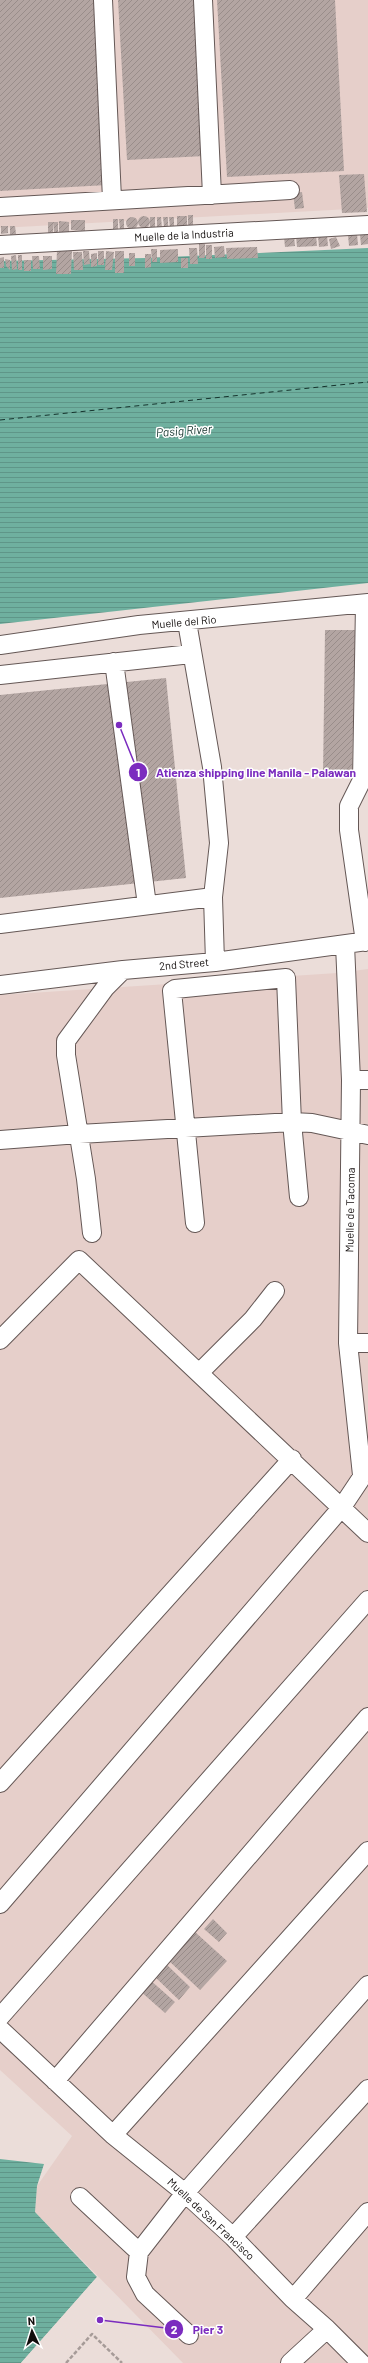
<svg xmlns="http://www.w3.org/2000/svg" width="368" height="2363" font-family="Barlow,sans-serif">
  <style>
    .built { fill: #e6cfca }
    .water { fill: url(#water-rules) }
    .pier { fill: #ebddd9 }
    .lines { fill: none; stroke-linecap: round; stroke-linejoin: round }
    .ferry { stroke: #15342d; stroke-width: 1; stroke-dasharray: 5 4; stroke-linecap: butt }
    .building { fill: url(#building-hatch) }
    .minor-casing { stroke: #655856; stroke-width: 20 }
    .path { stroke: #a69b98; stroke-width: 2.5; stroke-dasharray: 4 2; stroke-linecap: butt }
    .minor { stroke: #fff; stroke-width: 18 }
    .labels { text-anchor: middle; stroke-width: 3; stroke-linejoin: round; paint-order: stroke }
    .street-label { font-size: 11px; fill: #110c0b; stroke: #fff }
    .water-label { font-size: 12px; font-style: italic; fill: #15342d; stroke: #fff }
    .leader { fill: none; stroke: #7b2cbf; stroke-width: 1.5 }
    .callout-dot { fill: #7b2cbf; stroke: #fff; stroke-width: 1.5 }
    .mark-label { font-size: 12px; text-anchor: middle; font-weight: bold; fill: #fff }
    .callout-label { font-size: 12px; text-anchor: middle; font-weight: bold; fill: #7b2cbf; stroke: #fff; stroke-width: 3; stroke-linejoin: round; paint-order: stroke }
  </style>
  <defs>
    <pattern id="water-rules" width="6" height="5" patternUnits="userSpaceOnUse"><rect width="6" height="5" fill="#6fb09f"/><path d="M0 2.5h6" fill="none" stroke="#5f9688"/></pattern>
    <pattern id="building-hatch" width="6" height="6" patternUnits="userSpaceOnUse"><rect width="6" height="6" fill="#b3a5a2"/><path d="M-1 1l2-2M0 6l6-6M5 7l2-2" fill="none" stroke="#998d8a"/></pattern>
  </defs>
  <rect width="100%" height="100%" fill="#ebddd9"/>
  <path class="built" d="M0 0H368V208L0 228Z
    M368 969V2363H183L35 2212 37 2186 72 2136 0 2070V995L337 973Z"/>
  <path class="water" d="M368 248V583L0 624V261L146 258Z
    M0 2159 44 2164 37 2186 35 2212 97 2277 21 2363H0Z"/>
  <path class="pier" d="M97 2277 99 2279 24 2363H21Z"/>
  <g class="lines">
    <path class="ferry" d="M0 420 368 382"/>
  </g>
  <path class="building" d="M0 0H97L107 185 0 191Z
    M118 0H196L205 156 127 160Z
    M217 0H335L344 171 227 177Z
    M364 174 367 212 342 213 339 175Z
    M302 192 304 208 295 209 293 193Z
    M188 215H193V226H188Z
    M177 216H187V227H177Z
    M138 222a6 6 0 1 1 12 0a6 6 0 1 1-12 0Z
    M150 217H155V228H150Z
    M157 217H161L162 228H157Z
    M163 217H168V227H164Z
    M169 217H174V228H170Z
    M126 223a6 6 0 1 1 12 0a6 6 0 1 1-12 0Z
    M113 219H118V230H113Z
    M119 219H124V229L120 230Z
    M71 220H85V231L71 230Z
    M59 221 69 222V232H59Z
    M48 222H53V232L48 233Z
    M53 222H58V232H54Z
    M1 226H8V233L1 234Z
    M10 226H15L16 234 10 235Z
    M357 234 358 245 349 246 348 235Z
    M368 234V244L361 245 360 235Z
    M316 235 317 246 297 247 296 236Z
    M327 235 328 246 319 247 318 236Z
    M294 236 295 246 285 247 284 237Z
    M336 237 340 246 331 249 329 239Z
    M199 244H205V258H199Z
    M206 245H212V259H206Z
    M224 246 225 257 215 258 214 247Z
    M257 247 258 258 227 259 226 248Z
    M189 248H197L198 264H190Z
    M151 249H157V262H152Z
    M178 249V262L160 263V250Z
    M57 250H72L71 274H56Z
    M83 251H89L90 264 84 265Z
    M98 251H104V265H98Z
    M106 251 114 252 112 270H105Z
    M115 251H124V273H115Z
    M73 252H82L83 270H74Z
    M97 253V266L91 267V254Z
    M129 253H135V266H129Z
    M145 254H151V267L145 268Z
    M16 255 17 269 12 270 11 256Z
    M18 255H22V270H18Z
    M32 256H39L40 269H33Z
    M43 256H52V269L43 270Z
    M4 257V268H0V258Z
    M181 258H188V268H181Z
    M5 259 10 260V270L6 266Z
    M24 260H31V271H24Z
    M325 630H355L352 776H323Z
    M166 678 186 878 0 898V695Z
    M213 1919 227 1933 219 1942 204 1929Z
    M195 1932 227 1961 200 1990 168 1960Z
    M166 1964 190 1987 179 2000 154 1976Z
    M149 1979 175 2002 165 2013 139 1990Z"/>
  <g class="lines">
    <g class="minor-casing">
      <path id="minor" d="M103 0 112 199
        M203 0 212 195
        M0 207 290 190
        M0 245 368 225
        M187 622 212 767 219 843 213 897 215 962
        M0 645 139 625 368 603
        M114 662 147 905
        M0 675 191 654
        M0 924 213 897
        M365 942 349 830V806L362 780 365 604
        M345 945 351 1080 348 1343 362 1475
        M0 985 123 970 215 962 368 941
        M351 1080H368
        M0 1140 79 1134 292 1122 312 1123 368 1135
        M195 1223 172 991 175 989 286 978 292 1122 299 1197
        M92 1233 86 1179 66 1055V1041L105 988 123 970
        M0 1340 79 1260 368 1533
        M348 1343H368
        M199 1373 253 1319 275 1291
        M0 1783 292 1459
        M0 1904 342 1507 368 1468
        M0 2017 368 1600
        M0 2029 113 2135 185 2193 233 2237 293 2299 327 2329 361 2363
        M55 2081 368 1717
        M113 2135 368 1851
        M80 2197 139 2252
        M233 2237 368 2089
        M293 2299 368 2212
        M189 2335 145 2294 136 2277 139 2252 185 2193 368 1985
        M290 2363 327 2329"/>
    </g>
    <path class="path" d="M66 2363 92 2334 122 2363"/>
    <use href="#minor" class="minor"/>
  </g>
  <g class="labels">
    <g class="street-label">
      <text transform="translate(184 235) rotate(-3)" y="4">Muelle de la Industria</text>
      <text transform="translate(184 622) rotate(-5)" y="4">Muelle del Rio</text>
      <text transform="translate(184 964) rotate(-5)" y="4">2nd Street</text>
      <text transform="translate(350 1210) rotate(-89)" y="4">Muelle de Tacoma</text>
      <text transform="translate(211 2219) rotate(43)" y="4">Muelle de San Francisco</text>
    </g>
    <g class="water-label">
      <text transform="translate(184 431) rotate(-4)" y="4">Pasig River</text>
    </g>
  </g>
  <path class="leader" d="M119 725L138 772M100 2320L174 2329"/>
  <g class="callout-dot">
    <circle cx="119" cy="725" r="4"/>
    <circle cx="100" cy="2320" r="4"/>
    <circle cx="138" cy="772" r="10"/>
    <circle cx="174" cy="2329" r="10"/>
  </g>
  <g class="mark-label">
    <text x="138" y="777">1</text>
    <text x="174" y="2334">2</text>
  </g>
  <g class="callout-label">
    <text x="256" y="777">Atienza shipping line Manila - Palawan</text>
    <text x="208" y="2334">Pier 3</text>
  </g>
  <g transform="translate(32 2331) rotate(356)" stroke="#ffffff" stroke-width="3" paint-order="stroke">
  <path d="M0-3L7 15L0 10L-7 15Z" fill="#110c0b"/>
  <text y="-6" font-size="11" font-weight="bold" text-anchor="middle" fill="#110c0b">N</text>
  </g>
</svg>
